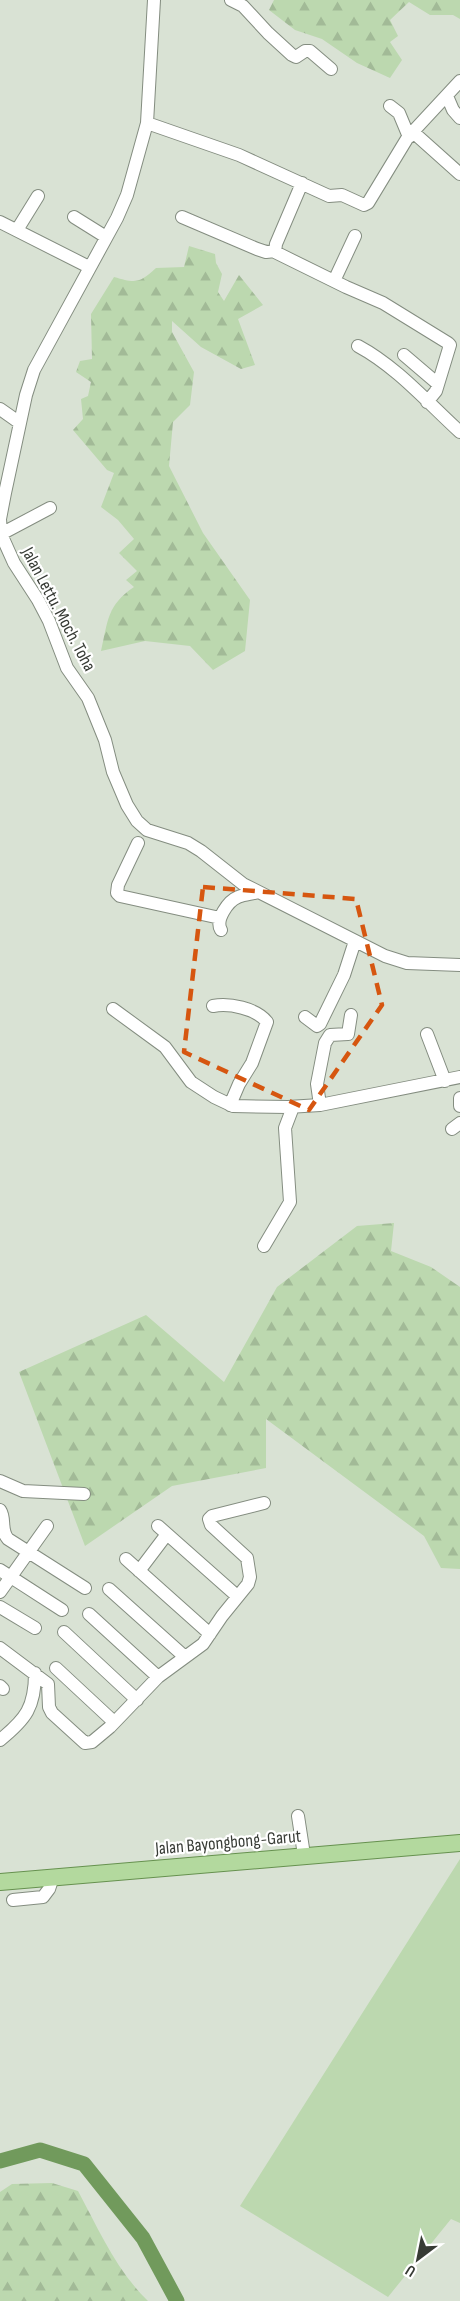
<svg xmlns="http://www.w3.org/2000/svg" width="460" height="2301" font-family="'Sofia Sans Condensed',sans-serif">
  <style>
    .grass { fill: #bcd8af }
    .forest { fill: url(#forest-firs) }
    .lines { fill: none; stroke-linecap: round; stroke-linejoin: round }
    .river { stroke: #719a5c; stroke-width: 15 }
    .minor-casing { stroke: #848d80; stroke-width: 14 }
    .major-casing { stroke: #66914f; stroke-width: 18 }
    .minor { stroke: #fff; stroke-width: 12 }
    .major { stroke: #b3d99e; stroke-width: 16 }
    .marked { fill: none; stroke: #d65610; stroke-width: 4.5; stroke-dasharray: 12 8; stroke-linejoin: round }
    .labels { text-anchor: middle; stroke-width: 4.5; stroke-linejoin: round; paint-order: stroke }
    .street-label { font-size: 18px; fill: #373b35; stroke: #fff }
  </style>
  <defs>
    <pattern id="forest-firs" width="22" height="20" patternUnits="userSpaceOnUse" patternTransform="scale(1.5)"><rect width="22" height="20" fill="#bcd8af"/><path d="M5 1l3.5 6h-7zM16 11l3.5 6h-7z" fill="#a2ba97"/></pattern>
  </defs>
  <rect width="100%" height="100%" fill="#d9e2d4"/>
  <path class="grass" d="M460 1859V2223L451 2219 388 2297 240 2206Z"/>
  <path class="forest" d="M274 0H460V19L453 15H430L409 2 390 20 398 36 390 42 402 60 390 78 357 63 322 39 295 30 269 10Z
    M189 246 215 254 216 263 222 274 218 292 224 301 239 275 263 305 238 319 255 365 241 369 201 347 172 321V332L194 372 190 405 173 422 169 466 203 533 250 600 245 651 213 670 190 646 145 641 101 651C108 621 107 605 134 587L126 580 137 571 119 553 134 539 118 520 101 507 114 473 107 470 73 430 83 419 81 399 88 396 91 382 76 372 80 361 92 359 91 314 114 277C135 283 139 284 156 268L184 267Z
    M394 1223 391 1251 431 1267 460 1287V1569L441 1568 424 1536 266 1419V1468L172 1486 85 1546 19 1372 146 1315 224 1382 277 1287 357 1226Z
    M52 2183 78 2191C99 2230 116 2270 148 2301H0V2192L12 2184Z"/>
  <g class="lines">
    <path class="river" d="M0 2161 40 2150 84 2164 143 2238 177 2301"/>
    <g class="minor-casing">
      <path id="minor" d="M154 0 147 123 127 195 117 218 34 370 26 395 5 493 0 519 1 534 14 563 38 600 49 621 67 668 88 698 105 740 113 772 127 805 137 821 147 830 188 843 201 851 243 884 385 956 407 963 460 965
        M231 0 243 6 268 33 292 55 296 57 305 51H310L331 69
        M447 96 453 110 460 118
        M390 106 399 113 409 137
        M147 123 239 155 329 196 342 195 364 205 368 203 408 137 460 81
        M413 132 460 174
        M302 183 276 244 275 252 346 287 383 303 448 343 450 345 436 391 427 402
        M74 217 106 237
        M182 217 257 249 266 252 275 251
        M0 222 89 267
        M17 230 38 196
        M334 281 355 236
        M358 346C397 367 427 402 460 432
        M404 355 438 384
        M0 409 20 423
        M1 534 50 508
        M138 843 118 885 117 893 120 896 220 918
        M221 930C215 920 228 901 238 897 244 894 252 894 258 892
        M213 1006C229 1003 256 1008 267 1022L252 1063 239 1084 230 1105
        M113 1009 165 1047 191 1082 214 1097 233 1106 288 1107 320 1105 460 1077
        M305 1017 317 1026 320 1024 344 975 355 941
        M427 1034 445 1081
        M460 1098V1106
        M320 1105 317 1084 325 1043 330 1035 348 1034 351 1015
        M452 1129 460 1123
        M264 1246 290 1202 285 1128 293 1107
        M0 1481 23 1491 84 1494
        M0 1510C6 1519 0 1530 8 1539L85 1588
        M158 1526 237 1596
        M126 1559 210 1634
        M0 1570 62 1610
        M139 1571 167 1534
        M109 1589 185 1657
        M0 1592 47 1526
        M0 1607 35 1628
        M89 1614 158 1677
        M64 1632 137 1700
        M0 1648 48 1684 49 1707 52 1713 85 1743 92 1742 110 1727 158 1677 203 1644 222 1616 248 1584 250 1577 247 1558 211 1525 209 1519 212 1516 264 1503
        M56 1668 114 1722
        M0 1686 3 1689
        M0 1740C26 1719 35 1707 35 1673
        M298 1816 304 1855
        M13 1900 43 1897 49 1889 53 1877"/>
    </g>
    <g class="major-casing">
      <path id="major" d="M0 1882 460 1843"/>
    </g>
    <use href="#minor" class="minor"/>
    <use href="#major" class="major"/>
  </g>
  <path class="marked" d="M203 887 356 899 382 1005 309 1110 184 1052Z"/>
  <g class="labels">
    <g class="street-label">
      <text transform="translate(59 609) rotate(62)" y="6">Jalan Lettu. Moch. Toha</text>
      <text transform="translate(228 1842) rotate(-5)" y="6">Jalan Bayongbong-Garut</text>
    </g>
  </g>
  <g transform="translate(418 2259) rotate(212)" stroke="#ffffff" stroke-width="4.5" paint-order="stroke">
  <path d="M0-4.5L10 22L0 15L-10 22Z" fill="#373b35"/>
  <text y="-9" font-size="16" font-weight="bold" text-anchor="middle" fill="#373b35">U</text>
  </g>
</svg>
